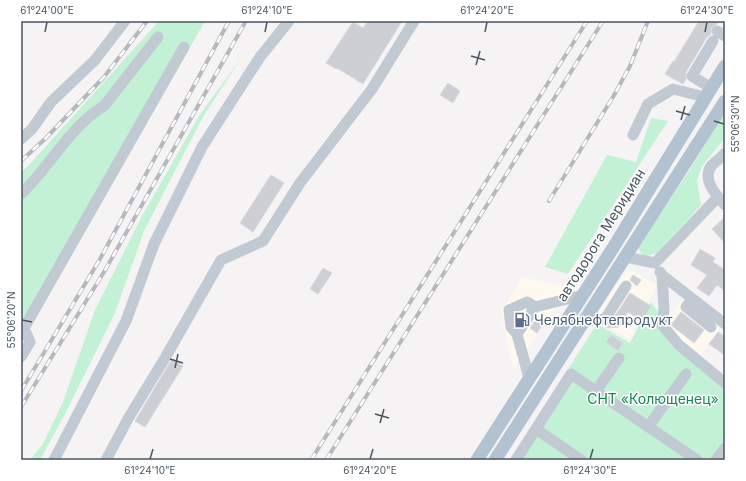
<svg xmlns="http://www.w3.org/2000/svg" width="746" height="481" font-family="Inter,sans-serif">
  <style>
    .commercial { fill: #fdf9ef }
    .green { fill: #c3f1d5 }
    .building { fill: #cdcfd5; stroke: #d7d9de }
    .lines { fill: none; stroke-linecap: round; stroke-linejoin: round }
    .minor { stroke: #c1cad2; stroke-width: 11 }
    .major { stroke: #b3c2d1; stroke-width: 13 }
    .rail-casing { stroke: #b5b8bd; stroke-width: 4 }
    .rail { stroke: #fff; stroke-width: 2.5; stroke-dasharray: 8; stroke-linecap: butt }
    .ticks { fill: none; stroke: #4a5661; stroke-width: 1.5 }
    .labels { text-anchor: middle; stroke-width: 3; stroke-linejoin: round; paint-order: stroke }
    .street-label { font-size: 14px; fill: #4a5661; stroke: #fff }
    .service-label { font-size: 14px; fill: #4e5e75; stroke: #fff; text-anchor: start }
    .park-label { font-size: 14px; fill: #17864f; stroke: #fff }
    .neatline { fill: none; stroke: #4a5661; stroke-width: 1.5 }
    .ticks-label { font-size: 10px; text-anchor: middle; fill: #4a5661 }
  </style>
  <rect width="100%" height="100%" fill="#f5f3f3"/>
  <path class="commercial" d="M628 269 657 285 629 339 594 319Z
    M522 277 569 287 513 370 501 312Z
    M683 298 721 327 699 357 679 340 665 321Z"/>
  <path class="green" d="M159 21H205L21 344V172L29 165Z
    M241 58 203 117 144 231 115 313 65 414 40 460H30L43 444 63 402 95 310 142 216 199 116Z
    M725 112V138L702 166 697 180 701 205 657 253 643 257 638 247 689 171Z
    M651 118 668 121 568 274 545 267 607 155 636 162Z
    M651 302 679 340 725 379V460H510L597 324 630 343Z"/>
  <path class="building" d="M368 21H402L363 84 337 68 336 69 326 63 353 22 363 28Z
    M699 21H718L717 24 711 28V34L707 37 686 72V79L683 84 665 74 673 61 674 62Z
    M448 83 460 91 453 103 440 95Z
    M271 175 284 183 253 232 240 223Z
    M725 217V243L712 229Z
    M700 249 715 258 713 262 725 270V291L717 285 709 296 697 288 707 275 691 265Z
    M323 268 332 273 318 294 310 289Z
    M633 275 641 280 637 286 630 280Z
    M630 293 651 306 641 321 628 312 619 327 607 328Z
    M681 312 704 330 694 343 671 325Z
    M536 319 543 324 537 333 530 328Z
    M718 332 725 337V355L709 344Z
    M611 335 623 343 618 351 606 342Z
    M172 359 183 366 145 427 135 421Z"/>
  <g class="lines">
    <path class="minor" d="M717 31 725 36
      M711 88 692 76 713 41
      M633 135 648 104 673 89 705 97
      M21 139 32 129 51 102 95 60 125 21
      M725 153C721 158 715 162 711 166 702 180 716 195 725 205
      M21 194C49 168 71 125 104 106L158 37
      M626 257 655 263 718 197
      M660 272 662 275 725 324
      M662 275 664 309 662 325 679 345 725 383
      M692 299 686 307 711 327
      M584 321 605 319 626 286
      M21 328H24L184 47
      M517 334 511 327 509 310 527 302 535 307
      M21 357 30 342 24 328
      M529 378 517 334 535 307 583 295
      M596 391 619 358
      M648 427 686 374
      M536 429 581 460
      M54 460 126 321 154 244 202 147 260 57 289 21
      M106 460 129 417 165 358 221 260 263 241 300 183 372 89 414 21
      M516 460 571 374 697 460
      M716 460 725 448"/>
    <path class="major" d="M477 460 613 248 725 66
      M495 460 725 101"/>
    <g class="rail-casing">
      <path id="rail" d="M21 161 46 138 104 77 147 21
        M549 201 613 97 630 66 648 21
        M21 391 100 259 229 21
        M21 407 104 272 246 21
        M311 460 587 21
        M326 460 603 21"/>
    </g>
    <use href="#rail" class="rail"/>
  </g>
  <path class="ticks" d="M45 32 47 22M265 32 267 22M485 32 487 22M705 32 707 22M471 56 485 60M476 65 480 51M676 111 690 115M681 120 685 106M714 121 724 124M22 320 32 322M170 359 183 363M175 368 178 354M375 414 389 418M380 423 384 409M150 459 153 449M370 459 373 449M590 459 593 449"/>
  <defs>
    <g id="fuel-bare" transform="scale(1.2)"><path d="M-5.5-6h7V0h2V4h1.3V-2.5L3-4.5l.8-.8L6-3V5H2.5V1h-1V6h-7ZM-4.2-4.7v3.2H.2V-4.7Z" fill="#5c6f8a" stroke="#fff" stroke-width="2.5" paint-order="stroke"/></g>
  </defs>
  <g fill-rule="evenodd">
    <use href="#fuel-bare" x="522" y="320"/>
  </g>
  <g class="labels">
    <g class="street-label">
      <text transform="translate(601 235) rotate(-58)" y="5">автодорога Меридиан</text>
    </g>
    <g class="service-label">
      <text x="534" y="325">Челябнефтепродукт</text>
    </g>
    <g class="park-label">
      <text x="653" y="404">СНТ «Колющенец»</text>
    </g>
  </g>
  <rect width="746" height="481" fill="none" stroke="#ffffff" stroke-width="44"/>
  <rect x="22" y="22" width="702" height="437" class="neatline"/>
  <g class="ticks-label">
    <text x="47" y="14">61°24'00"E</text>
    <text x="267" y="14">61°24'10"E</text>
    <text x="487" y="14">61°24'20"E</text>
    <text x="707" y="14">61°24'30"E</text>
    <text transform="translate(735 124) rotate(-90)" y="4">55°06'30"N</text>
    <text transform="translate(11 320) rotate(-90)" y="4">55°06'20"N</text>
    <text x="150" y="474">61°24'10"E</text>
    <text x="370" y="474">61°24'20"E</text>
    <text x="590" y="474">61°24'30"E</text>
  </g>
</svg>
